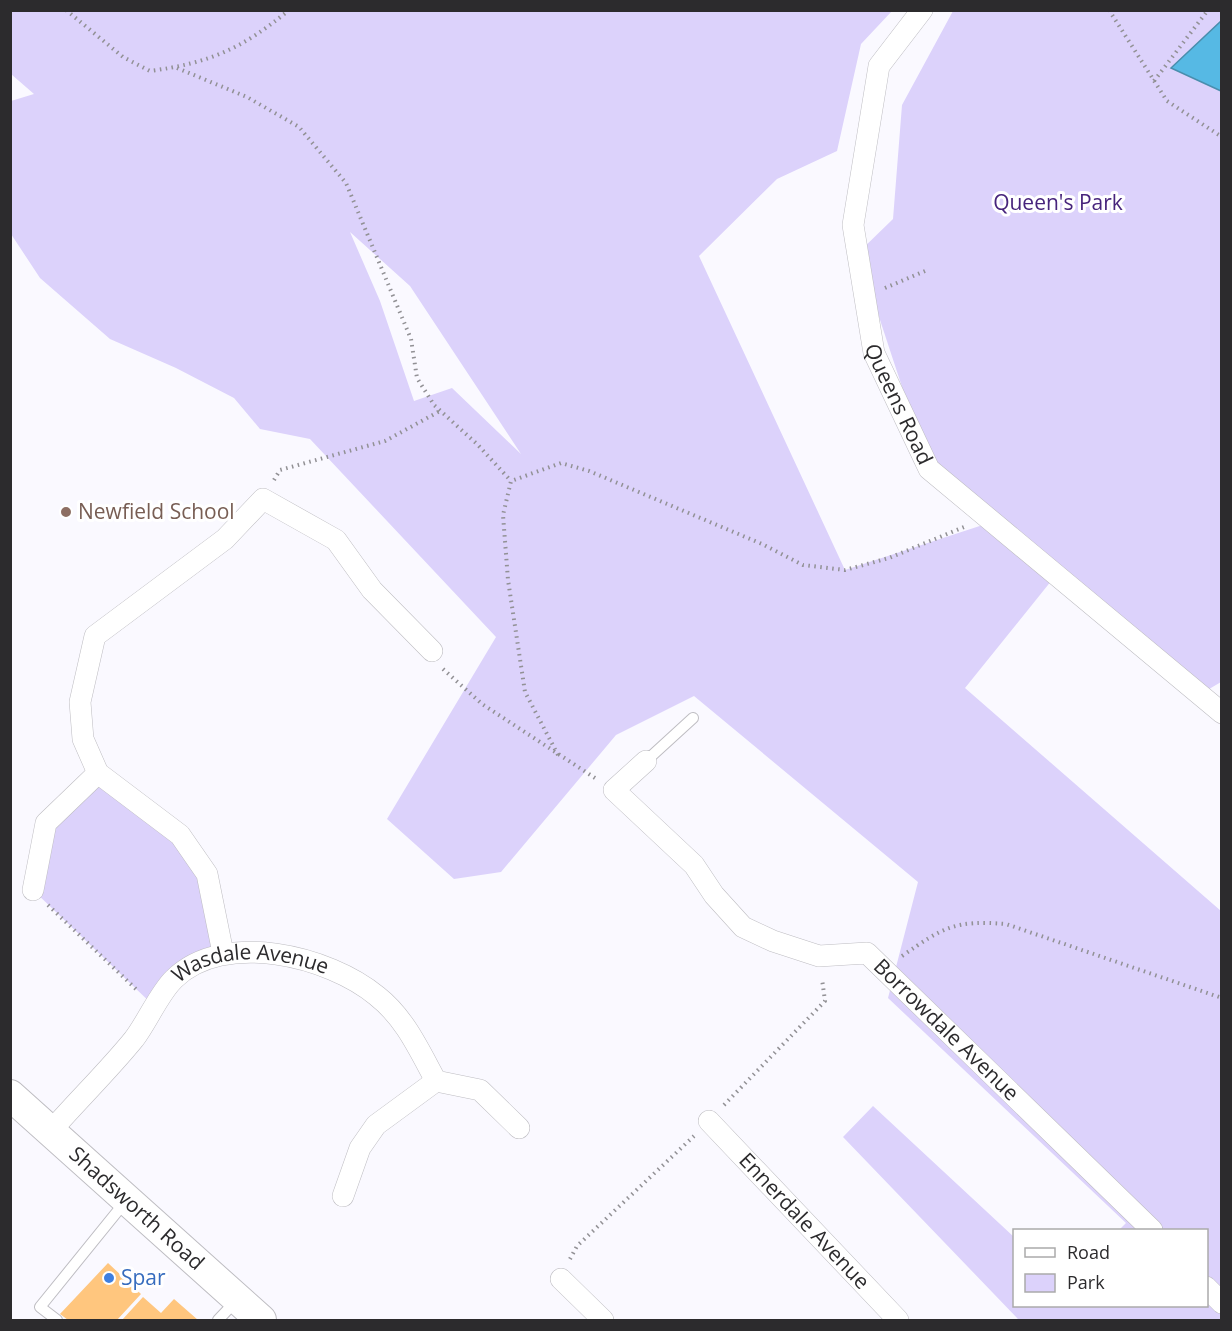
<svg xmlns="http://www.w3.org/2000/svg" width="1232" height="1331" font-family="'Open Sans',sans-serif">
  <style>
    .green { fill: #dcd2fb; fill-rule: evenodd }
    .water { fill: #56b9e4; stroke: #498ead; stroke-width: 1.5 }
    .building { fill: #ffc67e }
    .lines { fill: none; stroke-linecap: round; stroke-linejoin: round }
    .service-casing { stroke: #bebdc2; stroke-width: 12 }
    .minor-casing { stroke: #bebdc2; stroke-width: 22 }
    .secondary-casing { stroke: #bebdc2; stroke-width: 32 }
    .path { stroke: #929195; stroke-width: 4; stroke-dasharray: 1.5 4.5; stroke-linecap: butt }
    .service { stroke: #fff; stroke-width: 10 }
    .minor { stroke: #fff; stroke-width: 21 }
    .secondary { stroke: #fff; stroke-width: 30 }
    .education-dot { fill: #8d6e63; stroke: #fff; stroke-width: 2 }
    .shop-dot { fill: #3f7fe0; stroke: #fff; stroke-width: 2 }
    .labels { text-anchor: middle; stroke-width: 6; stroke-linejoin: round; paint-order: stroke }
    .park-label { font-size: 21px; fill: #47247c; stroke: #fff }
    .street-label { font-size: 21px; fill: #2c2b2d; stroke: #fff }
    .education-label { font-size: 21px; fill: #785e54; stroke: #fff; text-anchor: start }
    .shop-label { font-size: 21px; fill: #366cbe; stroke: #fff; text-anchor: start }
  </style>
  <rect width="100%" height="100%" fill="#faf9ff"/>
  <path class="green" d="M10 11H892L861 44 837 151 777 179 699 256 845 570 992 522 929 469 858 253 893 219 902 105 953 11H1221V682L1199 695 1056 575 965 688 1221 911V1320H1019L843 1137 873 1106 1014 1237V1306H1206V1230H1119L1126 1223 888 998 918 882 694 696 616 735 501 872 454 879 387 819 496 637 310 439 260 429 234 398 176 368 110 339 40 278 11 234V101L34 94 11 74ZM350 232 410 286 521 454 452 388 414 401 380 301Z
    M98 773 207 874 223 953 174 979 156 1008 33 890 46 823Z"/>
  <path class="water" d="M1221 21V91L1171 68Z"/>
  <path class="building" d="M108 1263 141 1294 117 1320H68L60 1314Z
    M143 1297 161 1313 174 1299 198 1320H122Z"/>
  <g class="lines">
    <g class="service-casing">
      <path id="service" d="M646 761 693 718
        M57 1320 40 1307 125 1202
        M218 1320 236 1301"/>
    </g>
    <g class="minor-casing">
      <g id="minor">
        <path id="s1" d="M922 10 879 66 853 225 874 353 929 469 1222 713"/>
        <path id="s2" d="M646 761 614 790 694 865 714 895 743 927 773 941 819 956 867 953 1152 1230"/>
        <path d="M33 890 46 823 98 773"/>
        <path d="M223 953 207 874 180 835 98 773 83 739 80 702 95 636 225 539 263 499 336 540 372 590 432 651"/>
        <path id="s3" d="M709 1121 898 1320"/>
        <path id="s4" d="M51 1131C78 1100 108 1071 134 1039 147 1022 160 992 174 979 224 930 329 956 377 996 405 1018 419 1050 436 1081L480 1090 519 1128"/>
        <path d="M343 1196 360 1148 376 1125 436 1081"/>
        <path d="M561 1279 603 1320"/>
        <path d="M1206 1287 1222 1303"/>
      </g>
    </g>
    <g class="secondary-casing">
      <g id="secondary">
        <path id="s5" d="M10 1095 261 1320"/>
      </g>
    </g>
    <path class="path" d="M66 10 123 57 150 71C209 63 242 49 289 10
      M1109 10 1167 101 1222 137
      M177 68 247 97 299 127 346 183 411 339 417 378 434 405 477 444 511 481
      M1154 81 1208 10
      M885 288 925 271
      M274 480 280 470 385 441 440 411
      M443 669 482 704 595 778
      M558 755 525 692 508 580 503 515 511 481 561 463 589 471 762 544 803 565 845 570 889 558 964 527
      M48 905 138 991
      M902 956C944 927 954 920 1006 924L1222 998
      M724 1105 825 1001 822 979
      M570 1259 577 1246 694 1136"/>
    <use href="#service" class="service"/>
    <use href="#minor" class="minor"/>
    <use href="#secondary" class="secondary"/>
  </g>
  <circle class="education-dot" cx="66" cy="512" r="6"/>
  <circle class="shop-dot" cx="109" cy="1278" r="6"/>
  <g class="labels">
    <g class="park-label">
      <text x="1058" y="210">Queen's Park</text>
    </g>
    <g class="street-label">
      <text dy="7" stroke="none"><textPath href="#s1" startOffset="418">Queens Road</textPath></text>
      <text dy="7" stroke="none"><textPath href="#s4" startOffset="278">Wasdale Avenue</textPath></text>
      <text dy="7" stroke="none"><textPath href="#s2" startOffset="472">Borrowdale Avenue</textPath></text>
      <text dy="7" stroke="none"><textPath href="#s5" startOffset="170">Shadsworth Road</textPath></text>
      <text dy="7" stroke="none"><textPath href="#s3" startOffset="138">Ennerdale Avenue</textPath></text>
    </g>
    <g class="education-label">
      <text x="78" y="519">Newfield School</text>
    </g>
    <g class="shop-label">
      <text x="121" y="1285">Spar</text>
    </g>
  </g>
  <rect width="1232" height="1331" fill="none" stroke="#2c2b2d" stroke-width="24"/>
  <rect x="1013" y="1229" width="195" height="78" fill="#ffffff" stroke="#abaaab" stroke-width="1.5"/>
  <rect x="1025" y="1248" width="30" height="9" fill="#ffffff" stroke="#abaaab" stroke-width="1.5"/>
  <text x="1067" y="1259" font-size="18" fill="#2c2b2d">Road</text>
  <rect x="1025" y="1274" width="30" height="18" fill="#dcd2fb" stroke="#abaaab" stroke-width="1.5"/>
  <text x="1067" y="1289" font-size="18" fill="#2c2b2d">Park</text>
</svg>
